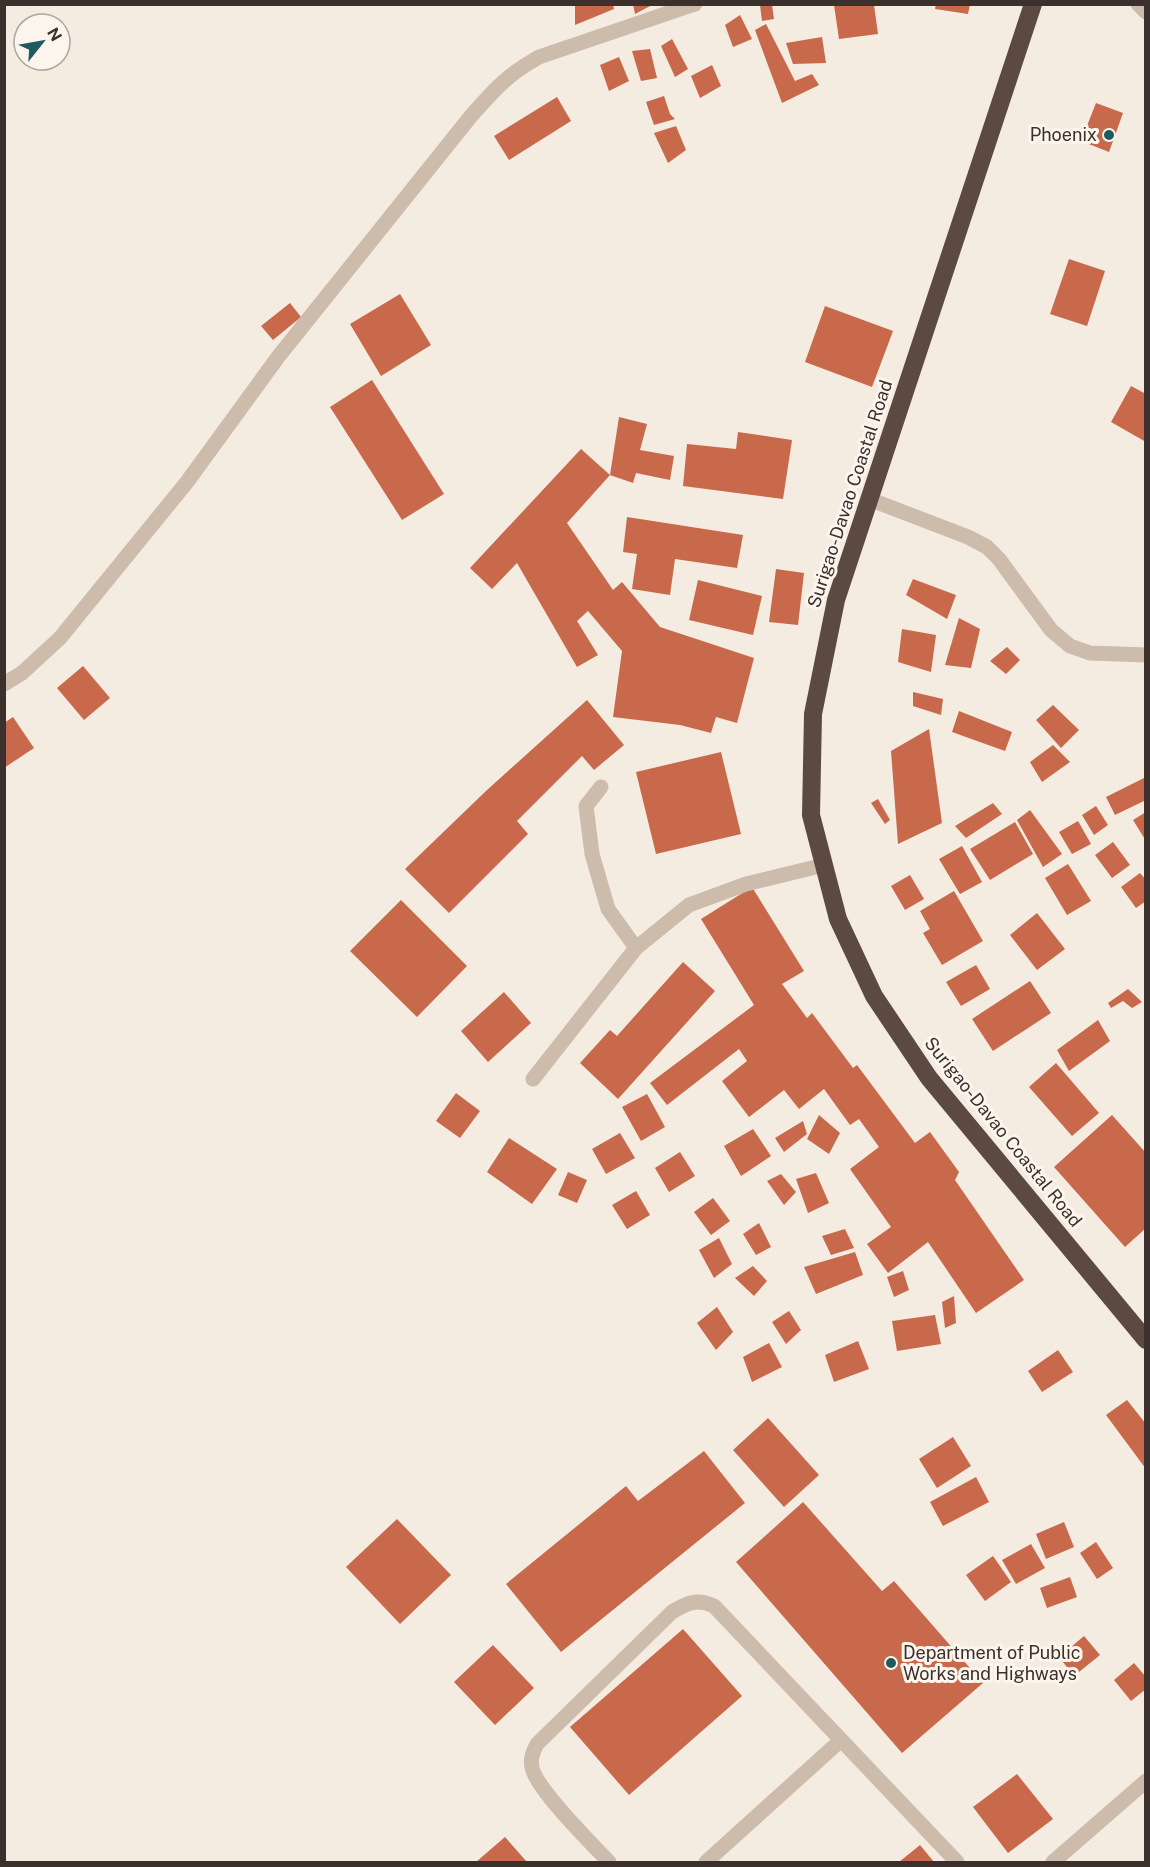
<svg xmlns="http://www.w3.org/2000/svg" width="1150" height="1867" font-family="'Public Sans',sans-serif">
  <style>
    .building { fill: #c8694b }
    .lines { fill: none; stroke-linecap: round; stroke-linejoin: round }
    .minor { stroke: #cdbbac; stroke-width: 15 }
    .highway { stroke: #5c4a42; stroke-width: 18 }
    .poi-dot { fill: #1f5a5e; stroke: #fbf5ee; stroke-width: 2 }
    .labels { text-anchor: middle; stroke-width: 6; stroke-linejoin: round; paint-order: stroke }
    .poi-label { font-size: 18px; fill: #3b302b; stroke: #fbf5ee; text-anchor: end }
    .street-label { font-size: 18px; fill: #3b302b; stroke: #fbf5ee }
  </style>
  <rect width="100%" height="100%" fill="#f4ebe1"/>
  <path class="building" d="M575 4H613L614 9 575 25Z
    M633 4H654L635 14Z
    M936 4H970L968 14 935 9Z
    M760 5H772L774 19 762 21Z
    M834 5H874L878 34 839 39Z
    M740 15 752 39 733 47 725 25Z
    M766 24 795 81 812 74 819 85 782 103 755 30Z
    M822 37 826 63 793 64 786 43Z
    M672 39 688 69 675 77 661 46Z
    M650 49 657 78 641 81 632 51Z
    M619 57 629 81 609 91 600 65Z
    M712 65 721 86 700 98 691 76Z
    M664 96 670 114 675 119 654 125 646 102Z
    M557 97 571 121 509 160 494 136Z
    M1096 103 1123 113 1109 152 1081 141Z
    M676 126 686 150 668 163 654 133Z
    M1069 259 1105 271 1087 326 1050 314Z
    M400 294 431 345 381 376 350 324Z
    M290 303 301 317 273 340 261 326Z
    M825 306 893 331 872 387 805 362Z
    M372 380 444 494 402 520 330 407Z
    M1131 386 1146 394V442L1111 422Z
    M619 417 647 424 640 450 674 456 670 480 636 473 633 483 610 475 567 523 613 590 622 582 660 627 754 658 737 723 716 717 711 733 680 725 613 717 622 651 588 611 577 621 598 655 577 667 517 563 492 589 470 568 581 449 610 475Z
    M738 432 792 440 783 499 683 486 687 444 736 449Z
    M627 517 743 535 737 568 675 559 670 595 632 589 637 554 623 552Z
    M776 569 804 573 798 625 769 622Z
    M913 579 956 595 947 619 906 595Z
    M698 580 762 596 753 635 689 620Z
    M959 618 980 629 971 668 945 665Z
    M902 629 936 635 931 672 898 662Z
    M1007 647 1020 660 1006 674 990 661Z
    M83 666 110 698 84 720 57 688Z
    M913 692 943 699 941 715 913 706Z
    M587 700 624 745 594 770 582 756 517 821 528 834 449 913 405 869 487 790Z
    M1053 705 1079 730 1061 748 1036 720Z
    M959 711 1012 732 1005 751 952 732Z
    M13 717 34 748 4 768V723Z
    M929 729 942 823 898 844 891 751Z
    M1053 745 1070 762 1042 782 1030 762Z
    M721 752 741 834 656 854 636 772Z
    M1144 778 1146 800 1115 815 1106 797Z
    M878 799 890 820 885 824 871 803Z
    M993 803 1002 814 966 838 955 826Z
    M1096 806 1108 825 1094 835 1082 815Z
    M1030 810 1062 854 1043 867 1017 820Z
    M1146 812V841L1133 820Z
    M1078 821 1091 844 1072 854 1059 832Z
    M1015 822 1033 854 990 880 970 849Z
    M1113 842 1130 865 1112 878 1095 855Z
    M962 846 982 882 960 894 939 859Z
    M1068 864 1091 901 1067 915 1045 878Z
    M1140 873 1146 880V901L1136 908 1121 887Z
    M910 875 924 899 905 910 891 886Z
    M752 887 804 971 782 984 807 1018 812 1013 853 1068 857 1065 915 1143 930 1132 959 1172 955 1180 1024 1280 976 1313 928 1242 888 1273 867 1244 891 1227 850 1169 879 1147 859 1119 850 1125 824 1089 799 1109 784 1090 749 1117 722 1081 747 1061 739 1049 667 1105 650 1083 754 1005 701 919Z
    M954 891 983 941 942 965 923 933 930 929 920 911Z
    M401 900 467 966 417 1017 350 951Z
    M1037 913 1065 949 1037 970 1010 935Z
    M683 962 715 991 618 1099 580 1063 610 1030 617 1036Z
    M976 965 990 989 961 1006 946 982Z
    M1030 981 1051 1013 993 1051 972 1019Z
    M1128 989 1142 1002 1132 1008 1123 1001 1111 1008 1108 1003Z
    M504 992 531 1023 488 1062 461 1031Z
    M1098 1020 1110 1041 1069 1071 1057 1050Z
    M1056 1063 1099 1113 1072 1136 1029 1087Z
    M456 1093 480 1111 460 1138 436 1121Z
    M647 1094 665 1127 641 1141 622 1107Z
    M819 1115 840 1133 829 1154 807 1139Z
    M1112 1115 1146 1153V1228L1125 1247 1054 1167Z
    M803 1121 807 1134 784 1152 775 1138Z
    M753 1129 771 1156 741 1176 724 1146Z
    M620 1133 635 1158 606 1174 592 1149Z
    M509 1138 557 1169 532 1204 487 1172Z
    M680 1152 695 1176 669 1192 655 1168Z
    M568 1172 587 1180 577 1203 558 1195Z
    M816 1173 829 1203 808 1213 796 1179Z
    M781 1174 796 1192 784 1205 767 1181Z
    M636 1191 650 1215 627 1229 612 1205Z
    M713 1198 730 1221 711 1235 694 1212Z
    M759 1223 771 1247 756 1255 743 1234Z
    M845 1229 854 1248 831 1255 822 1236Z
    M719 1238 732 1264 714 1278 699 1250Z
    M855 1252 863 1275 816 1294 804 1267Z
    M753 1266 767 1281 754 1296 735 1278Z
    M903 1271 909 1290 894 1297 887 1277Z
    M954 1296 956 1323 945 1328 942 1302Z
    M717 1307 733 1332 716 1350 697 1323Z
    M789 1311 801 1330 786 1344 772 1322Z
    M935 1315 941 1344 897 1351 892 1321Z
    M858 1341 869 1369 834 1382 825 1355Z
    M769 1343 782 1367 752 1382 743 1357Z
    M1058 1350 1073 1372 1042 1392 1028 1371Z
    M1127 1400 1146 1424V1469L1106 1415Z
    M768 1418 819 1475 784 1507 733 1450Z
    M953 1437 971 1466 937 1488 919 1459Z
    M704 1451 745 1503 561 1652 506 1584 626 1486 638 1501Z
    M976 1477 989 1502 943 1526 930 1502Z
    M803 1502 882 1591 894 1581 983 1683 902 1753 736 1562Z
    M397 1519 451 1575 400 1624 346 1567Z
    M1064 1522 1074 1547 1046 1559 1036 1534Z
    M1096 1542 1113 1568 1097 1579 1080 1553Z
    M1031 1544 1045 1568 1016 1584 1002 1560Z
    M993 1556 1011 1582 985 1601 966 1575Z
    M1070 1577 1077 1597 1047 1608 1040 1588Z
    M683 1629 742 1696 629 1795 570 1727Z
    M1084 1636 1100 1655 1074 1676 1059 1657Z
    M493 1645 534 1688 495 1725 454 1682Z
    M1134 1663 1146 1677V1689L1131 1701 1114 1680Z
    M1017 1774 1053 1819 1008 1853 973 1807Z
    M505 1837 527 1862H476Z
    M920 1845 934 1862H899Z"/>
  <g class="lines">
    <path class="minor" d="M1138 4 1146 12
      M869 499 968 537 987 547 999 559 1051 630 1070 646 1090 653 1146 655
      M4 684 22 673 60 638 187 482 278 357 471 116C494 90 508 74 539 57L695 4
      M601 787 586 806 592 854 608 909 636 948
      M533 1079 636 948 689 905 746 884 824 865
      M609 1862C592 1844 535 1788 532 1767 530 1758 533 1752 537 1744L672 1612C687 1603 697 1598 714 1606L957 1862
      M706 1862 840 1741
      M1053 1862 1146 1781"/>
    <path class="highway" d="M1033 4 836 600 813 714 811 815 838 919 874 996 929 1078 1146 1340"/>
  </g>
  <g class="poi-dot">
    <circle cx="1109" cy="135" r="6"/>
    <circle cx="891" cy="1663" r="6"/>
  </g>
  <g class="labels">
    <g class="poi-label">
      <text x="1097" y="141">Phoenix</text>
      <text x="903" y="1659" text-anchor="start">Department of Public<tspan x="903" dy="21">Works and Highways</tspan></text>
    </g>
    <g class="street-label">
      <text transform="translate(850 494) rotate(-72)" y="6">Surigao-Davao Coastal Road</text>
      <text transform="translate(1003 1132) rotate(51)" y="6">Surigao-Davao Coastal Road</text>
    </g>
  </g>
  <rect width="1150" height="1867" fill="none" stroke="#3b302b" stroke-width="12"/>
  <g transform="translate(42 42) rotate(59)"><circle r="28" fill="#fbf5ee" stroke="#aea6a0" stroke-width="1.5"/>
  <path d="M0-4.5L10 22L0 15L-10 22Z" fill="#1f5a5e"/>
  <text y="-9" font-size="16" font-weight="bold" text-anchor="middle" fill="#3b302b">N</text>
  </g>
</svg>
